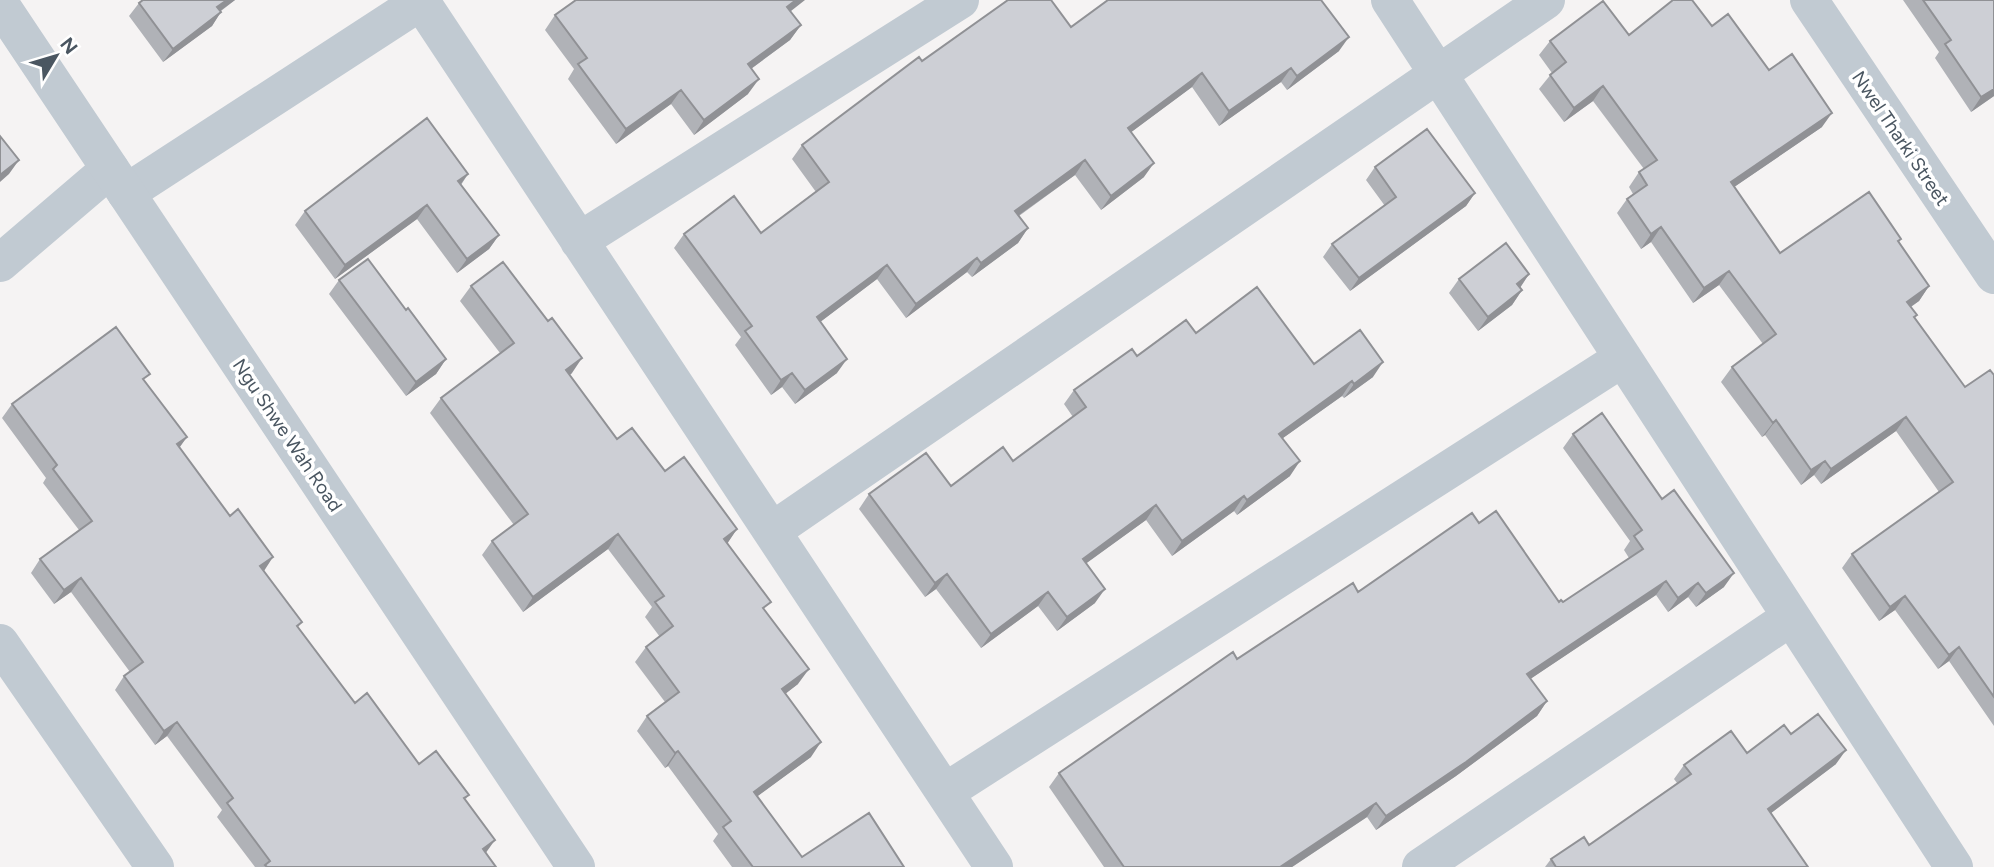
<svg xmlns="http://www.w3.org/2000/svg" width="1994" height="867" font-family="Figtree,sans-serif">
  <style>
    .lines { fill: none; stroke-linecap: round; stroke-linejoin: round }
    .minor { stroke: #c1cad2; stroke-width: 38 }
    .tertiary { stroke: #c1cad2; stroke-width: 38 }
    .wall { fill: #b0b2b7 }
    .shaded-wall { fill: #909195 }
    .building { fill: #cdcfd5; stroke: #909195; stroke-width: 2 }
    .labels { text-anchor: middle; stroke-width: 7; stroke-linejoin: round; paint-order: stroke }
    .street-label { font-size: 19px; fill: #4a5661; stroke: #fff }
  </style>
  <rect width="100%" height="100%" fill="#f5f3f3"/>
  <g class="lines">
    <path class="minor" d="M420 0 994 867
      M1390 0 1954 867
      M1809 0 1994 275
      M126 193 423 0
      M579 241 960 0
      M0 263 110 169
      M772 531 1546 0
      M0 643 155 867
      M945 792 1623 358
      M1421 867 1791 617"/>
    <path class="tertiary" d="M0 4 576 867"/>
  </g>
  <path class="wall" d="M143 0H235L221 11 212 26 163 62 129 16 139 3Z
    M1903 0H1994V96L1971 112 1935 58 1939 52Z
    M790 11 801 25 790 40 751 69 748 94 694 135 671 104 616 144 568 79 574 69 545 30 555 15Z
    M1712 26 1769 70 1822 127 1734 187 1780 253 1901 239 1899 242 1929 286 1919 301 1911 307 1917 315 1915 318 1965 387 1994 375V726L1949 661 1938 669 1895 610 1879 621 1842 568 1852 554 1939 492 1896 431 1821 484 1814 475 1801 485 1765 435 1762 437 1721 382 1732 367 1763 344 1719 285 1693 303 1651 242 1641 249 1617 213 1627 199 1633 194 1629 187 1639 172 1644 169 1593 101 1564 122 1539 89 1552 73 1539 55 1550 41 1629 35Z
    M1071 27 1339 51 1287 90 1281 82 1219 126 1192 87 1131 132 1144 177 1101 210 1075 175 1019 216 1028 228 1018 243 972 277 967 272 906 318 877 279 820 322 837 373 795 404 782 387 771 395 735 345 741 337 674 248 684 234 761 233 816 192 792 159 802 145 922 61Z
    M1375 167 1475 193 1466 206 1350 291 1323 257 1332 244 1385 206 1366 180Z
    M468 174 461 185 499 235 489 249 457 273 417 219 335 279 295 225 305 211Z
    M1529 274 1520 288 1522 290 1512 305 1478 331 1449 293 1459 279Z
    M339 280 406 310 446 359 436 374 406 396 329 294Z
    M471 286 572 373 570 375 617 439 665 471 737 529 727 543 765 610 798 684 785 694 811 757 757 796 802 857 904 867H732L713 841 718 834 668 766 665 768 637 731 647 716 665 702 635 662 646 647 660 637 645 617 652 607 608 549 523 612 482 555 492 541 514 525 430 413 441 398 500 353 460 301Z
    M1196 333 1314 364 1373 377 1344 398 1342 396 1283 438 1290 476 1237 515 1234 511 1172 556 1146 520 1086 563 1095 603 1057 631 1038 606 981 648 936 589 925 597 859 509 869 494 951 486 1013 461 1073 417 1064 404 1074 390 1137 356Z
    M145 381 187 437 179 447 263 571 302 622 298 627 355 703 419 764 469 795 465 800 486 853 496 867H255L217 817 222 810 167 736 155 745 115 690 124 676 130 672 71 592 54 604 31 573 40 559 79 530 43 483 46 478 2 418 12 404Z
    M1573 434 1724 587 1696 607 1688 597 1668 612 1656 595 1530 679 1547 701 1537 716 1456 776 1376 830 1367 817 1292 867H1104L1049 787 1059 773 1237 659 1479 523 1559 602H1563L1629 558 1624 550 1630 541 1563 448Z
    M1791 734 1836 764 1771 813 1808 867H1545L1551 859 1589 845 1677 783 1674 779 1684 765 1747 753Z"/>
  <path class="shaded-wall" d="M227 0H235L208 20 217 7Z
    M796 0H805L777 22 787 7Z
    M221 12 212 26 163 62 173 49Z
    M801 25 790 40 737 79 748 64Z
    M1349 37 1339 51 1287 90 1297 76Z
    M1291 68 1281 82 1219 126 1229 111Z
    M1202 73 1192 87 1118 142 1128 128Z
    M759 79 748 94 694 135 704 120Z
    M1603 86 1593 101 1564 122 1574 108Z
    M1994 89V96L1971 112 1981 97Z
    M681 90 671 104 616 144 626 129Z
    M1832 113 1822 127 1721 196 1731 182Z
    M19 160 9 174 0 182V175Z
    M1085 160 1075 175 1005 225 1015 211Z
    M1154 163 1144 177 1101 210 1111 196Z
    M468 174 458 188V181Z
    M1475 193 1466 206 1350 291 1359 278Z
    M427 205 417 219 335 279 345 265Z
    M1661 227 1651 242 1641 249 1651 234Z
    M1028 228 1018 243 972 277 981 263Z
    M499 235 489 249 457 273 467 259Z
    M977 258 967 272 906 318 916 304Z
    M887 265 877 279 807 332 817 317Z
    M1729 271 1719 285 1693 303 1704 288Z
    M1529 274 1519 289 1517 284Z
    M1929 286 1919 301 1897 316 1907 302Z
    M1522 290 1512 305 1478 331 1488 317Z
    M582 358 572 373 556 385 566 370Z
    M446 359 436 374 406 396 416 382Z
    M847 359 837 373 795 404 805 390Z
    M1383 362 1373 377 1344 398 1354 384Z
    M792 373 782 387 771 395 781 380Z
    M1352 381 1342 396 1269 448 1279 434Z
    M1906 417 1896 431 1821 484 1831 469Z
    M1776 420 1765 435 1762 437 1773 423Z
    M187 437 177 451V444Z
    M1300 461 1290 476 1237 515 1247 500Z
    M1825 461 1814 475 1801 485 1811 470Z
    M1244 496 1234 511 1172 556 1182 541Z
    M1156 505 1146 520 1073 573 1083 559Z
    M737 529 727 544 724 539Z
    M618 534 608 549 523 612 533 597Z
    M273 557 264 571 260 566Z
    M1734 573 1724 587 1696 607 1706 593Z
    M947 574 936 589 925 597 935 583Z
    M81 578 71 592 54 604 64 590Z
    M1666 581 1656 595 1517 688 1527 674Z
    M1698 583 1688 597 1668 612 1678 598Z
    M1105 589 1095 603 1057 631 1067 617Z
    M1048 592 1038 606 981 648 991 634Z
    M1905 596 1895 610 1879 621 1890 607Z
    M1959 647 1949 661 1938 669 1949 655Z
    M809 669 798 684 772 704 782 689Z
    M1547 701 1537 716 1456 776 1376 830 1386 816Z
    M177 722 167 736 155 745 164 731Z
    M821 742 811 757 743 807 754 792Z
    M1846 750 1836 764 1758 823 1768 809Z
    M678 751 668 766 665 768 675 753Z
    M1376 803 1367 817 1292 867H1280Z
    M495 840 485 854 483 849Z"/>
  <path class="building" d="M143 0H227L217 7 221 12 173 49 139 3Z
    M576 0H796L787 7 801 25 748 64 759 79 704 120 681 90 626 129 578 64 587 58 555 15Z
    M1008 0H1051L1071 27 1108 0H1321L1349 37 1297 76 1291 68 1229 111 1202 73 1128 128 1154 163 1111 196 1085 160 1015 211 1028 228 981 263 977 258 916 304 887 265 817 317 847 359 805 390 792 373 781 380 745 331 752 326 684 234 734 196 761 233 829 182 802 145 919 57 922 61Z
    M1673 0H1692L1712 26 1728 14 1769 70 1792 54 1832 113 1731 182 1780 253 1869 192 1901 239 1898 241 1929 286 1907 302 1917 315 1914 317 1965 387 1990 370 1994 375V697L1959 647 1949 655 1905 596 1890 607 1852 554 1953 482 1906 417 1831 469 1825 461 1811 470 1776 420 1773 423 1732 367 1776 334 1729 271 1704 288 1661 227 1651 234 1627 199 1647 185 1639 172 1657 160 1603 86 1574 108 1550 75 1566 62 1550 41 1603 1 1629 35Z
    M1923 0H1994V89L1981 97 1945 44 1951 40Z
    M427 118 468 174 458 181 499 235 467 259 427 205 345 265 305 211Z
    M1427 129 1475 193 1359 278 1332 244 1396 197 1375 167Z
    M0 136 19 160 0 175Z
    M1506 243 1529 274 1517 284 1522 290 1488 317 1459 279Z
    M368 259 406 310 408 308 446 359 416 382 339 280Z
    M503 262 548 321 552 318 582 358 566 370 617 439 632 428 665 471 684 457 737 529 724 539 771 602 763 608 809 669 782 689 821 742 754 792 802 857 869 813 904 867H753L723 827 731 821 678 751 675 753 647 716 679 692 646 647 673 626 655 602 664 596 618 534 533 597 492 541 528 514 441 398 514 343 471 286Z
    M1257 287 1314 364 1360 330 1383 362 1354 384 1352 381 1279 434 1300 461 1247 500 1244 496 1182 541 1156 505 1083 559 1105 589 1067 617 1048 592 991 634 947 574 935 583 869 494 926 453 951 486 1003 447 1013 461 1086 407 1074 390 1132 349 1137 356 1186 320 1196 333Z
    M116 327 150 374 143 379 187 437 177 444 230 516 238 509 273 557 260 566 302 622 297 626 355 703 367 693 419 764 436 751 469 795 464 798 495 840 483 849 496 867H267L265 865 270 861 227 803 233 798 177 722 164 731 124 676 143 662 81 578 64 590 40 559 92 521 53 469 57 465 12 404Z
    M1602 413 1662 499 1674 490 1734 573 1706 593 1698 583 1678 598 1666 581 1527 674 1547 701 1466 762 1386 816 1376 803 1280 867H1124L1059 773 1233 652 1237 659 1353 583 1358 592 1472 513 1479 523 1496 511 1559 602 1561 600 1563 602 1643 549 1634 536 1642 530 1573 434Z
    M1818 714 1846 750 1768 809 1808 867H1556L1551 859 1584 837 1589 845 1691 774 1684 765 1731 731 1747 753 1784 725 1791 734Z"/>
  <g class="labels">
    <g class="street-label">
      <text transform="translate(1901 138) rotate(56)" y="7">Nwel Tharki Street</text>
      <text transform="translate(288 435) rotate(56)" y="7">Ngu Shwe Wah Road</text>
    </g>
  </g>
  <g transform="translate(56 56) rotate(52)" stroke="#ffffff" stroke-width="5" paint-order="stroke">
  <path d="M0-5L12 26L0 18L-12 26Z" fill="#4a5661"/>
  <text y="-10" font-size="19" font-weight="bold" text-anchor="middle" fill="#4a5661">N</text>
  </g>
</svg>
